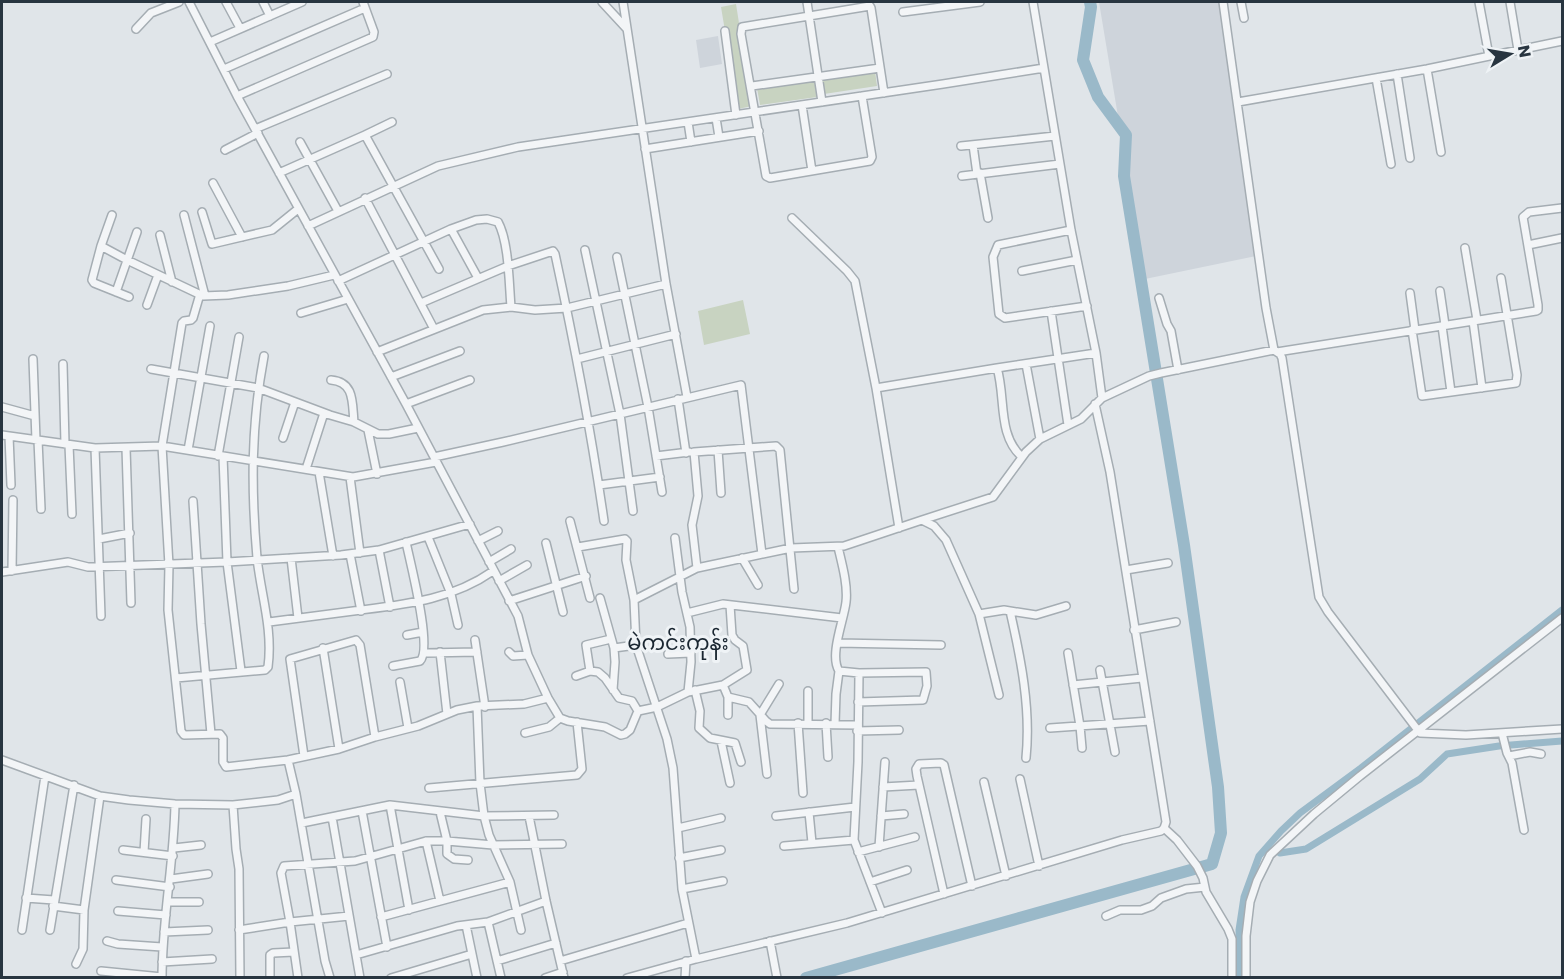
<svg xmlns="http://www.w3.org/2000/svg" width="1564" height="979" font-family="Poppins,'Noto Sans Myanmar',sans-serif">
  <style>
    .built { fill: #ced4db }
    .green { fill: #c8d3c1 }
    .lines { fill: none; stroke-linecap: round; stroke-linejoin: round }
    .canal { stroke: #9ab9c9; stroke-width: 7 }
    .river { stroke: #9ab9c9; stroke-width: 12 }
    .street-casing { stroke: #a5adb3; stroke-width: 10 }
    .street { stroke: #f3f5f7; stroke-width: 7 }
    .labels { text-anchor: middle; stroke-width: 6; stroke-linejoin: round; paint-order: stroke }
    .quarter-label { font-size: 21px; fill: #1a2631; stroke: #eff3f6 }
  </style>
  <rect width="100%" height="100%" fill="#e0e5e9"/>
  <path class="built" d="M1099 2H1219L1256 256 1145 279Z
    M718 36 722 64 700 68 696 40Z"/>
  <path class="green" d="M736 4 752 106 738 109 721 7Z
    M875 71 877 86 824 94 821 79Z
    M814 80 817 97 760 105 757 88Z
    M743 300 750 334 704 345 698 311Z"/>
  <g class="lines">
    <path class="canal" d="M1280 853 1306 849 1420 779 1447 754 1499 746 1562 741
      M1240 978 1239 930 1244 897 1259 856 1281 831 1300 813 1361 768 1562 610"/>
    <path class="river" d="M806 978 1212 864 1221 833 1218 787 1184 545 1124 176 1126 135 1098 97 1083 60 1091 7 1090 2"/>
    <g class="street-casing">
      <path id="street" d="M189 2 237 96 406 404 518 616 528 655 548 698 560 718 568 721 605 727 621 735 625 734 630 730 638 711 657 707 688 692 691 662 690 627 682 592 675 538
        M226 2 240 28
        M263 2 270 16
        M602 2 627 29
        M623 2 666 284 687 397
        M807 2 822 102
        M1033 2 1071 230 1096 353 1102 398
        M1223 2 1266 308 1274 350 1280 354 1282 358 1319 597 1328 612 1420 733 1466 735 1562 729
        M1241 2 1244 18
        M1479 2 1489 56
        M1510 2 1518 50
        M903 12 980 2
        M136 29 151 13 179 2
        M725 31 736 115
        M210 42 302 2
        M224 69 365 8
        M1427 69 1441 152
        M1397 74 1410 158
        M1376 78 1391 164
        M752 86 880 68
        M237 96 373 37 374 32 363 2
        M862 96 872 157 870 161 770 178 766 176 741 34 742 27 870 6 871 8 884 93
        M1238 102 1427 69 1562 41
        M802 105 812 171
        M716 118 719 137
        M688 122 691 142
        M255 129 387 74
        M365 135 392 122
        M300 142 338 211
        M973 145 977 174
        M961 146 1055 136
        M645 149 759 131
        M225 150 258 133
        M279 173 365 135 439 269
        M980 173 988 218
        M962 176 1060 164
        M213 183 242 237
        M365 198 434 329
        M202 212 212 244 272 230 298 209
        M112 215 101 246 92 280 94 283 129 297
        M184 215 205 296
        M792 218 847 271 855 281 876 388 899 528
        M308 226 438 166 518 147 943 84 1044 68
        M451 229 478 278
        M1071 230 998 245 993 257 999 314 1005 318 1087 306
        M160 235 172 282
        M1528 245 1562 238
        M101 246 127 260 203 296 228 295 288 286 334 275
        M1465 248 1477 320
        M585 250 620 414 633 511
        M617 257 648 407 662 492
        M1022 271 1077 260
        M338 281 451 229 476 220 487 219 498 222C509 242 509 284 511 307
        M1440 291 1445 325
        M116 292 137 232
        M1410 293 1415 330
        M200 294 193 318 191 320 184 321 182 323 162 446 169 565 168 610 181 731 184 735 220 734 223 738V762L226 767 288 760
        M1159 298 1167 324 1171 331 1178 370
        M421 303 508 266 553 251 555 254C574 342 591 431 604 521
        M147 305 158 275
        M1051 311 1068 425
        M301 313 348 299
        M1473 321 1482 388
        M1442 326 1451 392
        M1412 330 1422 396 1516 383 1517 375 1501 278
        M377 352 483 310 511 307 535 310 567 308 666 284
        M1277 352 1536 311 1538 310V305L1523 217 1529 212 1562 208
        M33 359 36 440
        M577 359 676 334
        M63 364 65 444
        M1026 364 1040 439
        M151 369 258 388 330 415 354 422 378 434H389L418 428
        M391 377 460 351
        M331 380C355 382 352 403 354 422
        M876 388 997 368
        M678 399 686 453
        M406 404 470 380
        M1095 404 1110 472 1166 822 1164 828
        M2 407 35 416
        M368 430 377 474
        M2 435 95 448 162 446 353 477 436 462
        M9 436 11 485
        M283 438 295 402
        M38 440 41 509
        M69 445 72 514
        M95 448 101 616
        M126 448 131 603
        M188 450 210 326
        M718 450 721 493
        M218 456 239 337
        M223 456 227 562 241 671
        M656 456 689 452
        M434 457 503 442 741 385 762 554
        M1022 457C997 435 1006 397 997 368L1096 353
        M306 469 324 413
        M319 472 333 556
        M350 477 360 553
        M599 485 660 477
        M193 501 201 624 211 734
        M922 520 993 497 1026 452 1040 439 1081 419 1102 398 1149 376 1161 373 1274 350
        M570 521 590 598
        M428 537 451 594 458 625
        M99 539 130 533
        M478 541 498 531
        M546 543 563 612
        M578 547 625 539 627 541 626 560 634 600 636 645 667 739 673 768 682 889 696 959
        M838 547C842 564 848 585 846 602 844 620 829 655 839 671L859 673 926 672 927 686 923 700 858 702
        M379 550 390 607
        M350 554 361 611
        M291 558 298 618
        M742 558 758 585
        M489 562 511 549
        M697 568 692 525 698 496 694 452 776 446 780 450 794 589
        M1126 570 1168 563
        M12 571 13 500
        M2 572 68 562 88 567 227 562 341 555 379 550 470 524
        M499 581 527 565
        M600 598 614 648 615 662 613 690
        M634 600 697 568 791 548 844 546 922 520 934 526 946 540 979 614 999 695
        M509 601 586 576
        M1010 611C1021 659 1031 709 1026 758
        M687 613 723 604 842 618
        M979 614 1004 610 1036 615 1066 606
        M269 622C300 618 330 614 361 610 409 604 453 599 493 571
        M1134 630 1176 622
        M407 635 423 632
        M475 640 485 707
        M838 643 941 645
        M323 648 339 749
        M614 648 636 645
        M440 652 447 714
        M509 652 513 656 528 655
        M425 653 477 652
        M1068 653 1080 726 1082 748
        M668 654 691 653
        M393 666 420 661C433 649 410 562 406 542
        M1100 670 1115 752
        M590 671 586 645 611 639
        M859 673 858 762 854 840 882 913
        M576 676 590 671 598 672 605 678 619 698 632 701 638 711
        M176 678 265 670 268 667C273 629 261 595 257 558 251 488 251 425 264 356
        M400 682 408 728
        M723 685 728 697V715
        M1073 685 1142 678
        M695 690 700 711 699 728 710 738 735 743 741 762
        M808 691V723
        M688 692 723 685 747 670 743 646 735 640 732 635 730 605
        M728 697 749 702 766 721 770 724 858 725
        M477 706 480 783 484 816 489 835 510 882 521 930
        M798 723 803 793
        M826 723 828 757
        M835 724 836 694 839 671
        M1050 728 1150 721
        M857 731 899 730
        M525 733 549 727 560 718
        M1502 733 1507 753 1512 763 1524 830
        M721 741 730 783
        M304 756 290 659 356 640 360 645 375 737
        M1509 756 1530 752 1541 754
        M2 760 100 796 129 800 175 804 233 805 278 800 296 794 288 760 339 749 375 737 418 726 457 710 477 706 524 704 548 698
        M767 774 760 715 779 684
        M1020 779 1039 866
        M984 782 1006 876
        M883 787 919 785
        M429 788 577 775 582 769 577 722
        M296 794 325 961 330 978
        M233 805 236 849 239 869 240 978
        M390 805 409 910
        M362 811 387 947
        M440 812 447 841V854L454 859 468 860
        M809 812 812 843
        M529 816 546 901 564 978
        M776 816 855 807
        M881 816 904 814
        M332 817 360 978
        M302 823 390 805 484 816 554 815
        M678 828 721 818
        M1164 828 1177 840 1197 866 1203 878 1206 892 1228 929 1232 939V978
        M426 841 440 901
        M784 846 854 840
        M879 847 885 762
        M174 848 201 845
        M123 850 173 856
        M144 852 146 819
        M858 852 915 837
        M679 858 721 850
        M171 879 208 874
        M116 880 170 887
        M870 882 907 870
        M682 889 723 881
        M944 894 917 776 916 769 919 764 941 763 944 765 972 886
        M26 898 54 900
        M168 902H199
        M53 906 84 910
        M118 911 166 915
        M1106 916 1120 910H1141L1152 906 1161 898 1186 889 1205 887
        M381 917 510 882
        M488 922 501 978
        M466 925 477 978
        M22 930 45 776
        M50 930 74 785
        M239 930 290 922 349 916
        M164 932 208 930
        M107 941 118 944 162 947
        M770 941 777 978
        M356 955 457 926 488 922 546 901
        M497 961 556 943
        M560 961 688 923
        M162 962 212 959
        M76 964 83 949 84 910 100 796
        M101 971 162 977
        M162 978C162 919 174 863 175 804
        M270 978V955L273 953 294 952
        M298 978 290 922 281 873 284 866 355 861 426 841H447L493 845 562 844
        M391 978 472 954
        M545 978 563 972
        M627 978 696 959 847 923 1122 840 1161 831 1164 828
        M685 978 686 961
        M1246 978V936L1250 902 1257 881 1270 855 1314 814 1360 776 1562 618"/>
    </g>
    <use href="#street" class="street"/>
  </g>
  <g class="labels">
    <g class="quarter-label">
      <text x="678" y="650">မဲကင်းကုန်း</text>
    </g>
  </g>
  <rect width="1564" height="979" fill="none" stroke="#283540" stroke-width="6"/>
  <g transform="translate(1510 54) rotate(79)" stroke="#eff3f6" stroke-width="4.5" paint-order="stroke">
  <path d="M0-4.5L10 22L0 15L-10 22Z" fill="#283540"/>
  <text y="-9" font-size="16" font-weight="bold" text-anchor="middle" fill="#283540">N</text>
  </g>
</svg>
